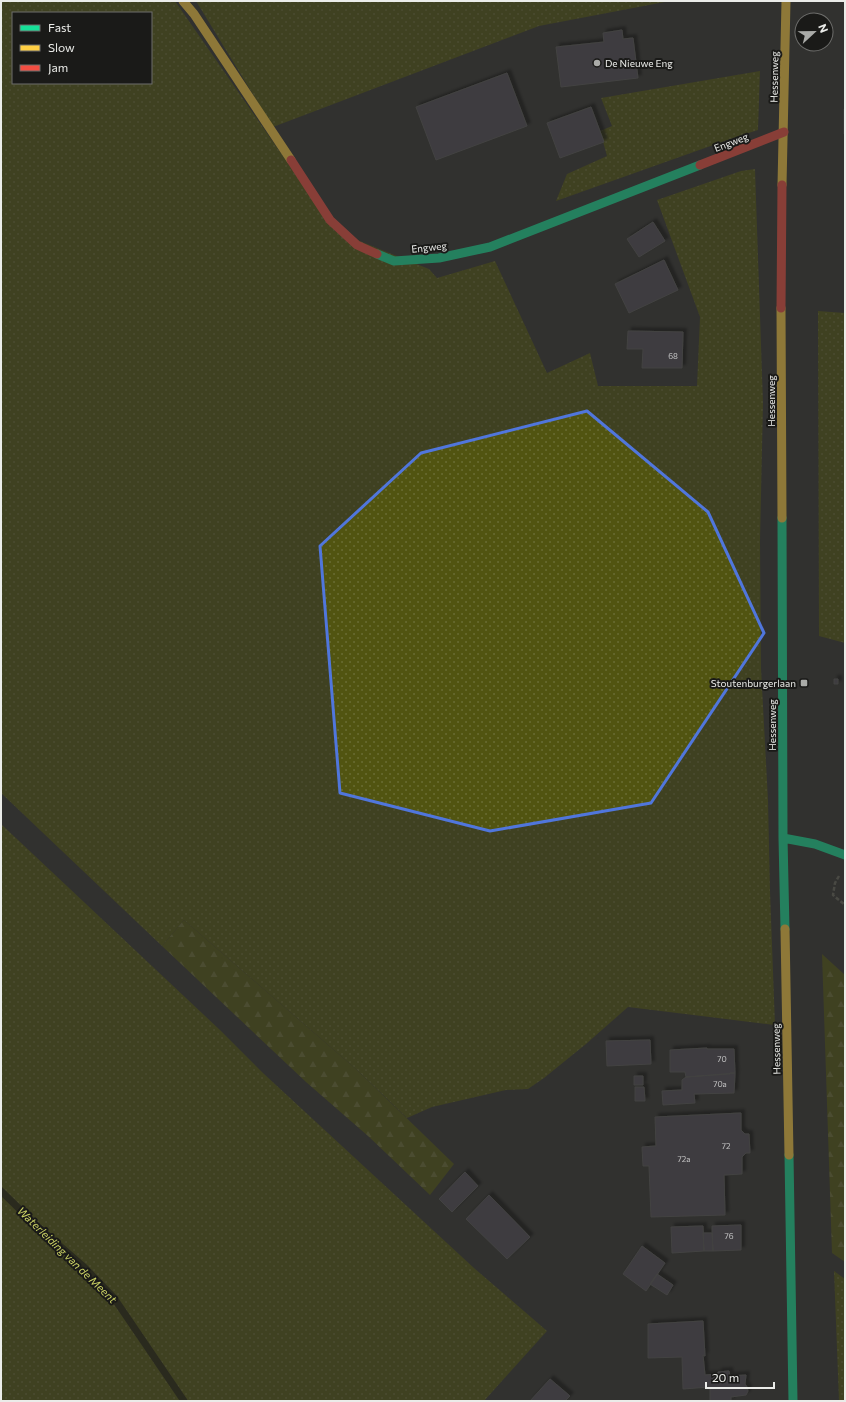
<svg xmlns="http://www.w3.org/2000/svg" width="846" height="1402" font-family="Commissioner,sans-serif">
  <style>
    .grass { fill: url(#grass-dots); fill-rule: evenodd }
    .forest { fill: url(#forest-firs) }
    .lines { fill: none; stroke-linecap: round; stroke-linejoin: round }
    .stream { stroke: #22220b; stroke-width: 7 }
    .building { fill: #4f4a56; stroke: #585858; filter: url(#shadow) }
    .path { stroke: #66665c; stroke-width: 2.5; stroke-dasharray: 4 2; stroke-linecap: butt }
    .fast { stroke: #16e098; stroke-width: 9 }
    .slow { stroke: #ffcf43; stroke-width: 9 }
    .jam { stroke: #f24e42; stroke-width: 9 }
    .marked { fill: none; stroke: #5076dc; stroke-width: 3; stroke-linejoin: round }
    .poi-dot { fill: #aaaba8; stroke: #1a1a18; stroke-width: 1.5 }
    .labels { text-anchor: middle; stroke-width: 4; stroke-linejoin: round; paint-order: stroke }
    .number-label { font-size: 8px; fill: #c4c4c4 }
    .poi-label { font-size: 10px; fill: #ebece9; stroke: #1a1a18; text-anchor: start }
    .street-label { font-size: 10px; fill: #ebece9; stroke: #1a1a18 }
    .water-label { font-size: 11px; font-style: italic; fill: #cdd465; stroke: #1a1a18 }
  </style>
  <defs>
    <pattern id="grass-dots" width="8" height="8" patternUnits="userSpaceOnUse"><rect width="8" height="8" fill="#515411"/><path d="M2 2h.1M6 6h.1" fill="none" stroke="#6a6d34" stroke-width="1.8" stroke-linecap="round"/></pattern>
    <pattern id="forest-firs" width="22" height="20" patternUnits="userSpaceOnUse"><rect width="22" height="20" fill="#515411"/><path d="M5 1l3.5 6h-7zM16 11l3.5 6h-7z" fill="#6a6d34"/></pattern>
    <filter id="shadow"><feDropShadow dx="3.5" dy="-3.5" stdDeviation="1" flood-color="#0009"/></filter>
  </defs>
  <rect width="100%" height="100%" fill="#31312f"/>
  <path class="grass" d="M1 1H175L335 231 429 269 437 278 495 261 547 373 590 353 598 386H697L700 317 657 200 741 171 755 169 763 403 760 541 761 668 768 800 770 891 775 1025 628 1007 586 1044 544 1078 528 1089 506 1090 432 1107 407 1118 357 1070 184 920 162 946 1 793ZM13 13H151V83H13Z
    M196 1H670L539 26 273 127Z
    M760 71 758 130 733 138 556 201 567 174 607 156 600 131 612 126 601 98Z
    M818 311 845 313V643L819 636Z
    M1 824 220 1030 263 1073 474 1268 547 1331 484 1401H1Z
    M834 1271 845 1279V1401H839Z"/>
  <path class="forest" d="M184 920 357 1070 454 1164 430 1195 368 1136 306 1082 162 946Z
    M822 954 845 975V1262L832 1253Z"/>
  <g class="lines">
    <path class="stream" d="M1 1191 38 1227 85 1268 114 1298 184 1401"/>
  </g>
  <path class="building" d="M622 30 623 39 633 38 638 78 561 87 556 47 604 42 603 33Z
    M507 73 527 126 436 160 416 107Z
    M591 107 604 142 560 158 547 123Z
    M844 109H845V134H844Z
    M653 222 665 241 639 257 627 239Z
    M664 260 678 290 629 313 615 284Z
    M628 331 683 332 682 368H642L643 349H627Z
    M834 679H838V684H834Z
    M650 1040 651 1064 607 1066 606 1041Z
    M707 1048V1049H734L735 1073 686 1077 685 1072H670V1050Z
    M730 1073H735L734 1093 694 1094 695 1103 663 1105 662 1091 682 1090V1080L686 1077 730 1074Z
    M634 1076H643V1085H634Z
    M635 1087H644L645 1101H635Z
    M741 1113V1130L745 1134H749L750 1153H746L742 1157V1174L724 1175 725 1215 651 1217 649 1166H643L642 1147 656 1146 655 1117Z
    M465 1172 478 1186 452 1212 439 1199Z
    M489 1195 530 1237 507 1259 466 1219Z
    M741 1225V1250L713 1251 712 1226Z
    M703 1226 704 1251 672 1253 671 1227Z
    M703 1233H712L713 1251H704Z
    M642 1246 665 1263 646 1291 623 1274Z
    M657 1274 673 1285 667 1295 650 1284Z
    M703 1321 705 1356 703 1355 705 1375 718 1374V1372L729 1371 730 1376 746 1375 745 1384 747 1387 748 1391 746 1395 731 1397V1401H710V1387L683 1389 682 1357 648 1358V1324Z
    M550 1379 570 1396 565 1401H530Z"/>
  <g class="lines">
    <path class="path" d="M839 876 835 883 833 895 845 905"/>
    <path class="fast" d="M377 254 394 261 439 258 490 247 700 165
      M782 518 783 838 785 929
      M783 838 815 844 845 855
      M789 1155 793 1401"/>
    <path class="slow" d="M183 1 194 14 291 160
      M782 185 786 1
      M781 308 782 518
      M785 929 789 1155"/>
    <path class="jam" d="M291 160 330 220 357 245 377 254
      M700 165 784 132
      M781 308 782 185"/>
  </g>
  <path d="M0 0H846V1402H0ZM587 411 708 512 764 633 651 803 490 831 340 793 320 546 421 453Z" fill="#31312f" fill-opacity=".55" fill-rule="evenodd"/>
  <path class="marked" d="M587 411 708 512 764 633 651 803 490 831 340 793 320 546 421 453Z"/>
  <g class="poi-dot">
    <circle cx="597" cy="63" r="4"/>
    <rect x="800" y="679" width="8" height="8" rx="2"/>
  </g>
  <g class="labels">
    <g class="number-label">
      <text x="673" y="359">68</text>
      <text x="722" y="1062">70</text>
      <text x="720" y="1087">70a</text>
      <text x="726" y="1149">72</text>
      <text x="684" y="1162">72a</text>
      <text x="729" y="1239">76</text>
    </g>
    <g class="poi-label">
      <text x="605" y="67">De Nieuwe Eng</text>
      <text x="796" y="687" text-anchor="end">Stoutenburgerlaan</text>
    </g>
    <g class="street-label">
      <text transform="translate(774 77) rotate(-89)" y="4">Hessenweg</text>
      <text transform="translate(731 142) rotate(-21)" y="4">Engweg</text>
      <text transform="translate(429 247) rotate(-6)" y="4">Engweg</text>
      <text transform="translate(771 401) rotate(-90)" y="4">Hessenweg</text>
      <text transform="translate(772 725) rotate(-90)" y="4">Hessenweg</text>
      <text transform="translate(776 1049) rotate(-91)" y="4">Hessenweg</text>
    </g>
    <g class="water-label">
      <text transform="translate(67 1255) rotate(44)" y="4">Waterleiding van de Meent</text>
    </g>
  </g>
  <rect width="846" height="1402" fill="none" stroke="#ebece9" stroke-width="4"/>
  <rect x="12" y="12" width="140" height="72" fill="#1a1a18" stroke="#6e6e6c"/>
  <rect x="20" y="25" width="20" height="6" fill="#16e098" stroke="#6e6e6c"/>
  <text x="48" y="32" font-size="12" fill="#ebece9">Fast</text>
  <rect x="20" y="45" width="20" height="6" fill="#ffcf43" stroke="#6e6e6c"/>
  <text x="48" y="52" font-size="12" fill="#ebece9">Slow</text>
  <rect x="20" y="65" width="20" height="6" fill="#f24e42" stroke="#6e6e6c"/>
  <text x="48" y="72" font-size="12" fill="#ebece9">Jam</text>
  <g transform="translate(814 32) rotate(68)"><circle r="19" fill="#1a1a18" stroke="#6e6e6c"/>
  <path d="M0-3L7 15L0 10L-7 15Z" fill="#aaaba8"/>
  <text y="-6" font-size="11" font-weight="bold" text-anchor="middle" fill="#ebece9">N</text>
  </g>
  <path d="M706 1382v6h68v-6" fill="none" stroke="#ebece9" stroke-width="2"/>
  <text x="712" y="1382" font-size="12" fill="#ebece9" stroke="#1a1a18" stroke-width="3" paint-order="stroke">20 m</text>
</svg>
